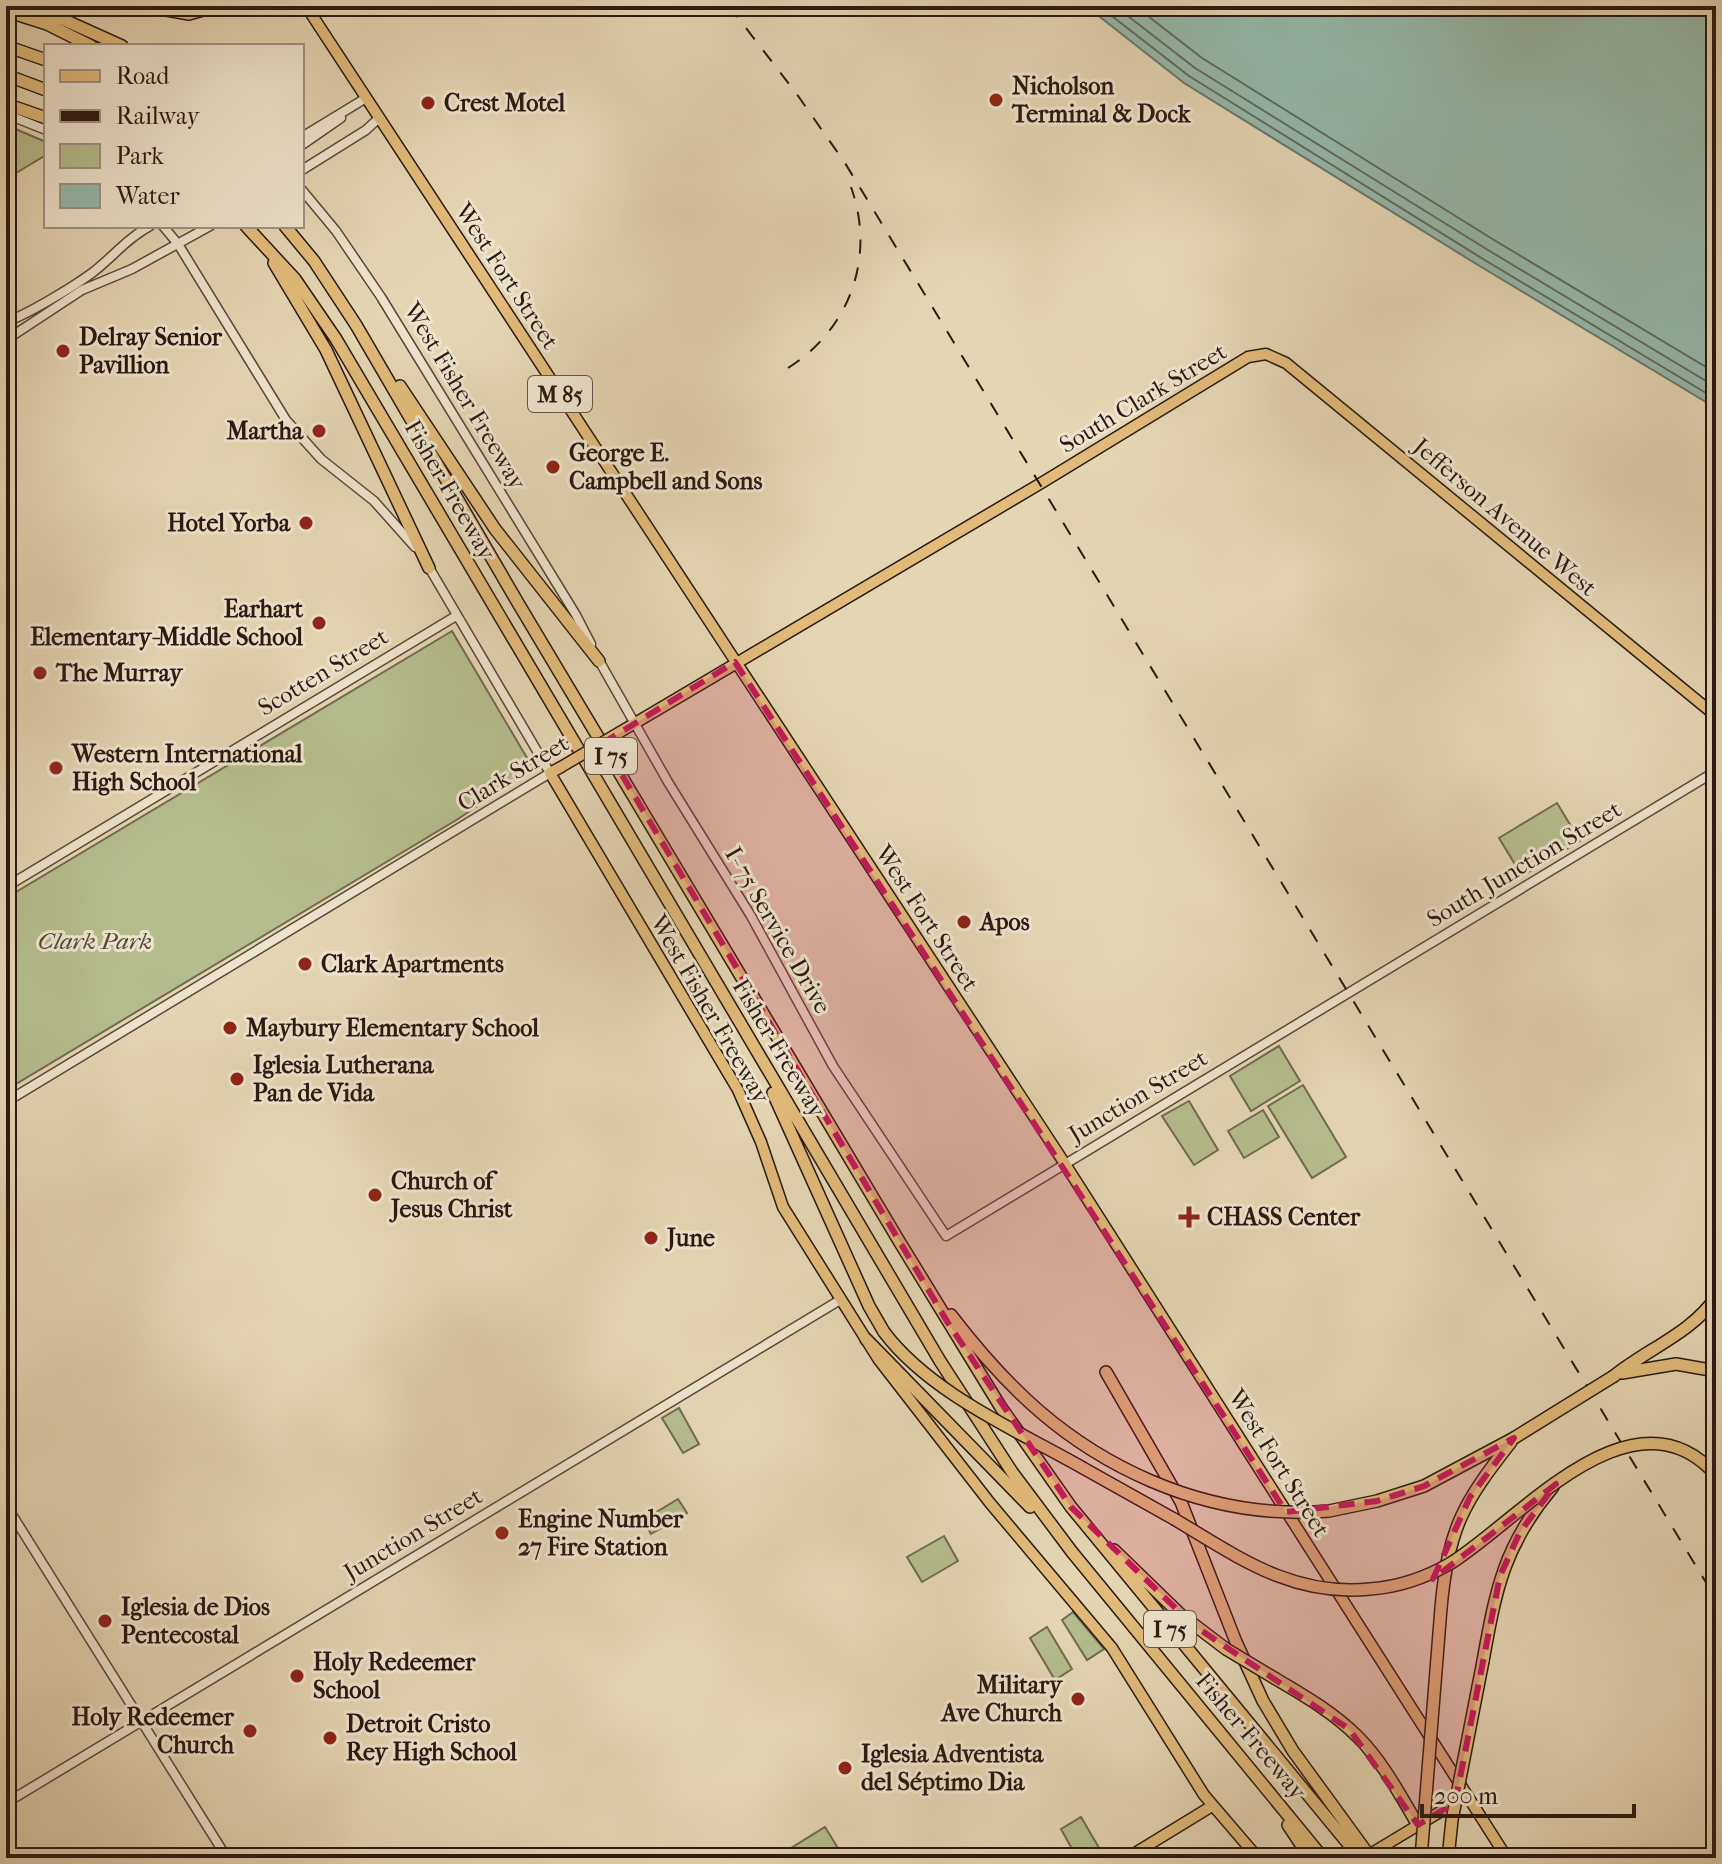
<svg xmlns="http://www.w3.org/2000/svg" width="1722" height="1864" font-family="'IM FELL French Canon',serif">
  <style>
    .green { fill: #b5bd8c; stroke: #6f6b4f; stroke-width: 2 }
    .water { fill: #96b9ac; stroke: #6a796e; stroke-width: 2 }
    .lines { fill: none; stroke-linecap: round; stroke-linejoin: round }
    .shore { stroke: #60695f; stroke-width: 2 }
    .minor-casing { stroke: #58483a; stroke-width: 11 }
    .major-casing { stroke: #291912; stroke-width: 13 }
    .highway-casing { stroke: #291912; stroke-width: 14 }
    .minor { stroke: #eee4ce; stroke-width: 8 }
    .major { stroke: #e2bb7a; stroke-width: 10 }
    .highway { stroke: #e2bb7a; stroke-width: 11 }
    .rail { stroke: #291912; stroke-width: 2; stroke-dasharray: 14 14; stroke-linecap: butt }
    .major-bridge-casing { stroke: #291912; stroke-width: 13; stroke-linecap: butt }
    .highway-bridge-casing { stroke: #291912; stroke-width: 14; stroke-linecap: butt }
    .major-bridge { stroke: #e2bb7a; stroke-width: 10 }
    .highway-bridge { stroke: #e2bb7a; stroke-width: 11 }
    .marked { fill: #c2185b; fill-opacity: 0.2; stroke: #c2185b; stroke-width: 6; stroke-dasharray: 16 10; stroke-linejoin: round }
    .poi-dot { fill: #8f2418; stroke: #eee4ce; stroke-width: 3 }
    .labels { text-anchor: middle; stroke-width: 6; stroke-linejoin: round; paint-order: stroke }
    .shield { fill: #eee4ce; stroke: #64564a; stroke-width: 2 }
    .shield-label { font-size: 22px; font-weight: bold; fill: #291912 }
    .poi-label { font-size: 24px; font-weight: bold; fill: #291912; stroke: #eee4ce; text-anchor: start }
    .street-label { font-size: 24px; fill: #291912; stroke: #eee4ce }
    .park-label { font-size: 24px; font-style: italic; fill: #534a37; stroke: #eee4ce }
  </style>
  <rect width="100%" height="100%" fill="#e5d6b3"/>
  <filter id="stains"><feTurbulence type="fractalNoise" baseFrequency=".0025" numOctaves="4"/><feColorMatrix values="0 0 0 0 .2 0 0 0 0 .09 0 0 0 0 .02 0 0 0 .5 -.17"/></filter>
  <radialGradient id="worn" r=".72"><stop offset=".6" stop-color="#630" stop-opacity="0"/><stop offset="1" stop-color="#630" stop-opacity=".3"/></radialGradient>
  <path class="green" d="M6 125 46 142V155L6 179Z
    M452 631 533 768 458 819 6 1090V898Z
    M1557 803 1580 841 1522 876 1499 838Z
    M1279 1046 1300 1081 1251 1111 1230 1076Z
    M1303 1085 1346 1157 1312 1178 1268 1106Z
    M1189 1101 1218 1150 1194 1165 1162 1116Z
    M1263 1110 1279 1137 1244 1158 1228 1131Z
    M679 1408 699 1444 683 1453 662 1418Z
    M678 1499 687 1513 651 1534 643 1520Z
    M944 1536 958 1561 922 1582 907 1557Z
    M1073 1612 1104 1649 1087 1660 1062 1620Z
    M1047 1627 1072 1669 1055 1680 1030 1638Z
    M1081 1817 1105 1858H1077L1061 1829Z
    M825 1827 844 1858H775Z"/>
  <path class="water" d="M1086 6H1716V408L1478 265 1184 83Z"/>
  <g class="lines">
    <path class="shore" d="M1099 6 1189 76 1483 259 1716 399
      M1115 6 1195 68 1488 250 1716 387
      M1135 6 1202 58 1494 240 1716 373"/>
    <g class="minor-casing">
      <path id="minor" d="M6 114 46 130
        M302 137 366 98
        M302 145 341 118
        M302 170 366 130 379 118
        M302 190 336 231 381 297 576 615 591 644
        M163 226 178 244 286 420 321 459 374 501 415 547
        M6 322C28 314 73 287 92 273 113 257 126 239 150 226
        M6 340 82 290 132 269 210 226
        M597 657 668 782 751 916 833 1066 946 1236 1716 771
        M6 887 456 616
        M6 1102 550 773 427 564
        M6 1505 227 1858
        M6 1803 840 1300"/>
    </g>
    <g class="major-casing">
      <path id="major" d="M306 6 1065 1164 1507 1858
        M620 732 1043 482 1248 357 1266 354 1286 363 1716 716
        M561 767 550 773 738 1090 761 1142 783 1207 879 1360 990 1503 1112 1648 1204 1795 1258 1858
        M1382 1847 1458 1801
        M1127 1858 1212 1806"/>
    </g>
    <g class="highway-casing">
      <path id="highway" d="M16 6 62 19 122 46
        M144 6 189 14 217 6
        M6 11 47 24 91 46
        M6 46 46 60
        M6 75 46 90
        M6 104 46 118
        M246 226 295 279 336 339 940 1361 1012 1472 1072 1552 1323 1858
        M285 226 314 261 356 325 518 603 899 1241 1000 1406 1071 1507 1360 1858
        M274 263 326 350 429 568
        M400 386 495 529 599 661
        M773 1093 869 1306 884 1332
        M951 1315C1007 1388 1065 1444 1151 1481
        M866 1339 1030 1507
        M1106 1372 1181 1502 1236 1642 1263 1701 1293 1751 1371 1858
        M1622 1373 1676 1364 1716 1371
        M1614 1376C1647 1349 1692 1333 1716 1297
        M1083 1468 1174 1519
        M1329 1511 1377 1501 1424 1486 1514 1438
        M1114 1550 1180 1614 1226 1649
        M1441 1608C1448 1529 1463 1503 1511 1442
        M1483 1661C1496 1589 1504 1545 1553 1487
        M1276 1679C1305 1696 1334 1713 1358 1737 1383 1762 1400 1795 1418 1825
        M1288 1825 1310 1858"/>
    </g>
    <use href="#minor" class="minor"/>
    <use href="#major" class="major"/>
    <use href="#highway" class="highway"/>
    <path class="rail" d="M729 6 796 93 845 163 1716 1599
      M788 368C850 329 876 257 851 187"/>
    <g class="major-bridge-casing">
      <path id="major-bridge" d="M561 767 620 732
        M1364 1858 1382 1847"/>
    </g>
    <g class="highway-bridge-casing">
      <path id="highway-bridge" d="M884 1332C930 1393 1016 1430 1083 1468
        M1514 1438 1614 1376
        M1151 1481C1207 1505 1268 1516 1329 1511
        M1174 1519C1238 1557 1292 1597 1370 1589 1398 1587 1427 1577 1451 1563 1520 1520 1633 1382 1716 1475
        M1226 1649 1276 1679
        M1421 1858 1441 1608
        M1448 1858 1452 1820 1483 1661"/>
    </g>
    <use href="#major-bridge" class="major-bridge"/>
    <use href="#highway-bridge" class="highway-bridge"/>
  </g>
  <path class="marked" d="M735 662 1286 1512 1377 1501 1424 1486 1514 1438 1470 1497 1433 1579 1556 1484 1520 1532 1500 1576 1455 1803 1418 1825 1349 1729 1193 1625 1071 1507 948 1323 603 743Z"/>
  <g class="poi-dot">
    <circle cx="996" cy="100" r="8"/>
    <circle cx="428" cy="103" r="8"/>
    <circle cx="63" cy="351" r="8"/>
    <circle cx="319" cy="431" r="8"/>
    <circle cx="553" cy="467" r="8"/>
    <circle cx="306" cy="523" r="8"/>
    <circle cx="319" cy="623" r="8"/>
    <circle cx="40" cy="673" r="8"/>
    <circle cx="56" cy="768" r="8"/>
    <circle cx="964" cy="922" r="8"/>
    <circle cx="305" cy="964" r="8"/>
    <circle cx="230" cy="1028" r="8"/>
    <circle cx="237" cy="1079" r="8"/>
    <circle cx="375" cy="1195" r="8"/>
    <path d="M1185 1205h8v8h8v8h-8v8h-8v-8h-8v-8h8z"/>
    <circle cx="651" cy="1238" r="8"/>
    <circle cx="502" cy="1533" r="8"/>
    <circle cx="105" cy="1621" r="8"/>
    <circle cx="297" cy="1676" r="8"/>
    <circle cx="1078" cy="1699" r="8"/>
    <circle cx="250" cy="1731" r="8"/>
    <circle cx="330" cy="1738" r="8"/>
    <circle cx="845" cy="1768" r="8"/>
  </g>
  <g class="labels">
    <g class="shield">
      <rect x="528" y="376" width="64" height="36" rx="6"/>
      <rect x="585" y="738" width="52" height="36" rx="6"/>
      <rect x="1144" y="1611" width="52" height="36" rx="6"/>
    </g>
    <g class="shield-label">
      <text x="560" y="402">M 85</text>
      <text x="611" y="764">I 75</text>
      <text x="1170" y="1637">I 75</text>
    </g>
    <g class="poi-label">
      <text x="1012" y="94">Nicholson<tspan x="1012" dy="28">Terminal &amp; Dock</tspan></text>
      <text x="444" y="111">Crest Motel</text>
      <text x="79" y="345">Delray Senior<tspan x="79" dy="28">Pavillion</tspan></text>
      <text x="303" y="439" text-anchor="end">Martha</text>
      <text x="569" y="461">George E.<tspan x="569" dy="28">Campbell and Sons</tspan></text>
      <text x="290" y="531" text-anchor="end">Hotel Yorba</text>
      <text x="303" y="617" text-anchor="end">Earhart<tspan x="303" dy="28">Elementary-Middle School</tspan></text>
      <text x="56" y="681">The Murray</text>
      <text x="72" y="762">Western International<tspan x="72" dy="28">High School</tspan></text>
      <text x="980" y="930">Apos</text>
      <text x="321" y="972">Clark Apartments</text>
      <text x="246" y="1036">Maybury Elementary School</text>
      <text x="253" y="1073">Iglesia Lutherana<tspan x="253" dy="28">Pan de Vida</tspan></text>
      <text x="391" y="1189">Church of<tspan x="391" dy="28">Jesus Christ</tspan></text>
      <text x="1207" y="1225">CHASS Center</text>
      <text x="667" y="1246">June</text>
      <text x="518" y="1527">Engine Number<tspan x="518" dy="28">27 Fire Station</tspan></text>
      <text x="121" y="1615">Iglesia de Dios<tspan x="121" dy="28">Pentecostal</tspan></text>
      <text x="313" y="1670">Holy Redeemer<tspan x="313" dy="28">School</tspan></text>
      <text x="1062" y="1693" text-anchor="end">Military<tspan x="1062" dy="28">Ave Church</tspan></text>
      <text x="234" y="1725" text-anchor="end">Holy Redeemer<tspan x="234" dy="28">Church</tspan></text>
      <text x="346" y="1732">Detroit Cristo<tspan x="346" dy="28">Rey High School</tspan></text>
      <text x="861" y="1762">Iglesia Adventista<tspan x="861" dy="28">del Séptimo Dia</tspan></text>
    </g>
    <g class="street-label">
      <text transform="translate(507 276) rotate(57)" y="8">West Fort Street</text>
      <text transform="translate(465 396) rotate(59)" y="8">West Fisher Freeway</text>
      <text transform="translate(1143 398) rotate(-31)" y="8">South Clark Street</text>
      <text transform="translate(450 490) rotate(60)" y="8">Fisher Freeway</text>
      <text transform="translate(1505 517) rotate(40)" y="8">Jefferson Avenue West</text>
      <text transform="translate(323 672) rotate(-31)" y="8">Scotten Street</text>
      <text transform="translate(513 773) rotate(-31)" y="8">Clark Street</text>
      <text transform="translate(1524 864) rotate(-31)" y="8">South Junction Street</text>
      <text transform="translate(927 918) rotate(57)" y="8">West Fort Street</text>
      <text transform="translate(778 930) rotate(60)" y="8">I- 75 Service Drive</text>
      <text transform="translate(710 1009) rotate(60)" y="8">West Fisher Freeway</text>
      <text transform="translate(779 1048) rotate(59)" y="8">Fisher Freeway</text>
      <text transform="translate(1138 1096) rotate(-31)" y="8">Junction Street</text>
      <text transform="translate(1279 1463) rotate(58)" y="8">West Fort Street</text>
      <text transform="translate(413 1534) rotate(-31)" y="8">Junction Street</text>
      <text transform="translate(1251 1736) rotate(50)" y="8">Fisher Freeway</text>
    </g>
    <g class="park-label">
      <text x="95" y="949">Clark Park</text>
    </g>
  </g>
  <rect width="1722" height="1864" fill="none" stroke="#e5d6b3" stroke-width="32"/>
  <rect x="8" y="8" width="1706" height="1848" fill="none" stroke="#291912" stroke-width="4"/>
  <rect x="16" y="16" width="1690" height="1832" fill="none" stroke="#291912" stroke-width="2"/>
  <rect x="44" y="44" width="260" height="184" fill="#eee4ce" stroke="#9f9383" stroke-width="2"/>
  <rect x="60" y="70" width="40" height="12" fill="#e2bb7a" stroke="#9f9383" stroke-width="2"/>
  <text x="116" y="84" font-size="24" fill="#291912">Road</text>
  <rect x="60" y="110" width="40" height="12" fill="#291912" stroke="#9f9383" stroke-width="2"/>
  <text x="116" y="124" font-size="24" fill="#291912">Railway</text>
  <rect x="60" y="144" width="40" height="24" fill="#b5bd8c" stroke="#9f9383" stroke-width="2"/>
  <text x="116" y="164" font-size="24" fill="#291912">Park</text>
  <rect x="60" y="184" width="40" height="24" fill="#96b9ac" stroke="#9f9383" stroke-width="2"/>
  <text x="116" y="204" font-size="24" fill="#291912">Water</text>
  <path d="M1422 1804v12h212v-12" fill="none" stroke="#291912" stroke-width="4"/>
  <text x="1434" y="1804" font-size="24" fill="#291912" stroke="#eee4ce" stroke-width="6" paint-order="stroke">200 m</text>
  <rect width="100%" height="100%" filter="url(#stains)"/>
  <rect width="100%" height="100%" fill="url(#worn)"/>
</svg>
